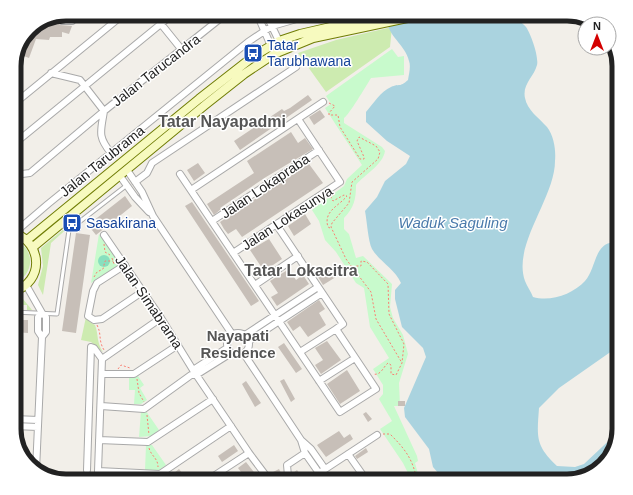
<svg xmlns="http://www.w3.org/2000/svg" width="633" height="495" font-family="Arial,sans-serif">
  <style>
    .grass { fill: #cdebb0 }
    .park { fill: #c8facc }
    .pitch { fill: #88e0be }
    .water { fill: #aad3df }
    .building { fill: #c7bfb8 }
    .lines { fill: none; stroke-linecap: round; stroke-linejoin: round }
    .service-casing { stroke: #a9a9a9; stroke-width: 5 }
    .minor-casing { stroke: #a9a9a9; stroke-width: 8 }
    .secondary-casing { stroke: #707d05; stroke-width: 10 }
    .path { stroke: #fa8072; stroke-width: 1; stroke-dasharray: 2 2; stroke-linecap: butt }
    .service { stroke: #fff; stroke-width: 3 }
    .minor { stroke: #fff; stroke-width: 6 }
    .secondary { stroke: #f7fabf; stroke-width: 8 }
    .labels { text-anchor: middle; stroke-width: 3; stroke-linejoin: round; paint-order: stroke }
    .transit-label { font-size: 14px; fill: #164399; stroke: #fff; text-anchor: start }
    .street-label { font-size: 14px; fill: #222; stroke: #fff }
    .water-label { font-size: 15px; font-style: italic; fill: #4a7aab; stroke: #fff }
    .neighbourhood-label { font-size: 15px; font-weight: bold; fill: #555; stroke: #fff }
    .quarter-label { font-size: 16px; font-weight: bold; fill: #555; stroke: #fff }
    .rim { fill: none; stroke: #222; stroke-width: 5 }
  </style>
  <rect width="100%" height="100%" fill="#f2efe9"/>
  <path class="grass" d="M392 27 390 47 326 92 298 53 336 40Z
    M70 224 71 225 51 243 43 295 38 285 43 266 41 248Z
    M14 239C36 249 35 274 14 284Z
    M14 297 23 299 32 310H27V305H14Z
    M86 317 90 322 95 325C99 336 96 341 103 352L91 342 81 340Z"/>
  <path class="park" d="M392 49 398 57 404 56V75L371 78C366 86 349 115 344 118V123L382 147 385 151C383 165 364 175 356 185 356 199 354 208 344 218V229L349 234 356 258 363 256 392 284 390 307 393 318 403 335 408 354 399 383 400 406H394L417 456 418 461 415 463 420 481H412L403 463 380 429 392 421 379 399 383 394V385L373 369 389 358 370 327 364 288 356 283 336 252 325 240 319 221 312 210 344 186 347 179 362 165 325 108 331 104 326 96Z
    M99 234 120 264 91 283Z
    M138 376 144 385 140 388 147 400 141 404H134L135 390H129V378Z
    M141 411H146L159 430 151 436 139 437Z
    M146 445H152L166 465 159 470H145Z"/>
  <path class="pitch" d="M98 261a6 6 0 1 1 12 0a6 6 0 1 1-12 0Z"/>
  <path class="water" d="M388 14H513C516 20 522 22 526 27 531 34 539 57 537 65 534 77 522 84 525 98 527 110 539 118 547 127 554 136 556 150 555 161 555 198 512 245 525 281 527 286 531 292 533 297 551 302 573 294 585 281 597 268 594 238 619 243V346L559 388 539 408C537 437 535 445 557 466L575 467 584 464 618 432 606 463 567 481H445L433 467 429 449 405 417 404 408 426 357 423 348 402 327 395 299V290L401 283C395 269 380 262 372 249 368 241 367 221 365 211L377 197 385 181 406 164 410 156 387 141 366 122V112C373 104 381 91 391 87 400 83 399 88 408 80 409 74 411 66 409 61 405 43 383 34 388 14Z"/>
  <path class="building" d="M52 20 60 25 72 26 69 34 62 32V37H50L49 40 36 39 29 58 21 55 30 30 36 31V25Z
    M14 62 19 63V74L17 75 14 73Z
    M308 95 312 100 240 150 234 141 282 109 284 111 290 108Z
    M320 110 325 117 314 125 309 117Z
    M291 132 298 143 305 138 313 149 266 177 220 208 221 209 214 215 207 204 254 173 247 161Z
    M198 163 205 173 194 181 187 170Z
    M309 164 323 183 242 237 236 229 228 234 224 229 220 222Z
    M125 196 132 206 96 235 88 225Z
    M192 202 259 301 251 306 185 206Z
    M305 214 311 224 294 236 288 226Z
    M76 233 90 235 76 333 62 331Z
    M269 239 282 259 264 271 250 250Z
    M334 266 339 275 323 285 318 277Z
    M289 269 296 280 303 275 309 284 277 306 271 297 278 293 270 281Z
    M319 300 325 309 319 313 326 325 308 337 300 326 293 331 287 322Z
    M14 320H28V333L14 332Z
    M327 341 341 360 321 374 315 365 323 360 315 348Z
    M284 343 302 369 296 373 278 347Z
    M347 370 360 391 340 404 327 384Z
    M284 379 295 399 291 402 280 381Z
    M246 381 261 403 255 407 242 384Z
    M398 401H405V406H398Z
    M366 412 372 419 368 422 363 414Z
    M339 431 344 438 350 434 353 439 326 457 317 445Z
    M234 445 238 451 222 462 218 456Z
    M366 448 368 452 357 459 355 456Z
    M246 462 257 476 250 481H236L244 476 238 468Z
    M179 469 182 473 177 477 174 473Z
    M279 469 281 473 275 476 273 472Z
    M297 470 301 476 297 478 293 473Z"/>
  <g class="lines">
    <g class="service-casing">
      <path id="service" d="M14 312 57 314 69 230 127 185"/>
    </g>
    <g class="minor-casing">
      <path id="minor" d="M153 14 182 50
        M257 14 271 46
        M266 14 279 41
        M57 18 62 21H72
        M51 73 80 80 104 111C101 131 97 136 111 153
        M14 104 124 14
        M14 144 173 14
        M127 170 142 192 153 216 232 334
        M180 174 340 412 376 389 336 329 343 324 276 224
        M14 175 30 173 104 111 226 14
        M120 176 135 197 149 212
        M135 182 147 173 152 163 296 67
        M191 190 323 102
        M212 221 319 150
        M19 235 20 228 48 204 248 42 272 26 314 14
        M104 235 161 318 193 370 249 453 267 477 263 481
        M233 253 340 182 298 119
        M125 265 97 283 93 291 88 316 94 320 102 319 142 292
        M26 285 42 313
        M255 285 298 256
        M161 318 102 359 98 471 160 474 231 426
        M227 344a11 11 0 1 1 22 0a11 11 0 1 1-22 0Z
        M245 335 318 287
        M249 341 322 293
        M300 352 336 329
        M244 354 301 440 311 449 325 469
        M193 370 227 348
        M102 374H134L178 345
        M319 381 355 358
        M101 406 144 409 191 375H196L231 353
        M14 419 38 420
        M14 426 38 427
        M99 440 148 442 213 399
        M301 440 305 453 319 473
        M348 454 367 481
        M36 470 42 337 46 332V317L42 313 38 317V331L42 337
        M87 470 91 347 94 348 102 359
        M85 481V478
        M206 481 249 453
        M281 481 288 476 287 465 305 453
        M307 481 377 435"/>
    </g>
    <g class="secondary-casing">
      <path id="secondary" d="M27 240 199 99 254 56 279 41 300 34 387 14
        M33 247 205 105 244 74 274 54 313 38 426 14
        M14 291C44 282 43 243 14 233"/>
    </g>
    <path class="path" d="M329 103 335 106 329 113V115H338L340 127 360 159H364V157L357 141 359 137 376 146 380 152 378 159 352 182 349 203 332 223 331 227 346 259 371 292 376 319 402 363
      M330 228 328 227C323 211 339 206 347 196L344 195 333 201 331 197 336 193
      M104 244 105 252 110 255
      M112 258 114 264
      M354 269 356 266H361V261L367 262 388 284 389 314 404 344 402 363 396 375 391 374V365L388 363C383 367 381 376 373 374
      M94 277 97 272 103 269 105 261H113
      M97 325C102 335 98 340 104 350
      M118 369 121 365 130 368
      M137 379 139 393 144 402
      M147 415 149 435
      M383 434H390C405 449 413 459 417 481
      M149 448C151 456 158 458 158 467"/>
    <use href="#service" class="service"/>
    <use href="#minor" class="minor"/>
    <use href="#secondary" class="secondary"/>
  </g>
  <defs>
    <g id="bus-square" transform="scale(1)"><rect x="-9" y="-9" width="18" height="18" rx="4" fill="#1a4fb4" stroke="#fff"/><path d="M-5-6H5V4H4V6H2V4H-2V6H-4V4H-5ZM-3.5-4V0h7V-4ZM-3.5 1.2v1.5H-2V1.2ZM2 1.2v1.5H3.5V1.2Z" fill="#fff"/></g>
  </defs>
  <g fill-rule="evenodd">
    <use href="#bus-square" x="253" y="53"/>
    <use href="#bus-square" x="72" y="223"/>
  </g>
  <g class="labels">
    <g class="transit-label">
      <text x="267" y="50">Tatar<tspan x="267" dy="16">Tarubhawana</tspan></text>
      <text x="86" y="228">Sasakirana</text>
    </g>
    <g class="street-label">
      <text transform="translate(156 70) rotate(-38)" y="5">Jalan Tarucandra</text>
      <text transform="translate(102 161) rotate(-39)" y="5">Jalan Tarubrama</text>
      <text transform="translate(265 186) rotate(-34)" y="5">Jalan Lokapraba</text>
      <text transform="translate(287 218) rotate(-33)" y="5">Jalan Lokasunya</text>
      <text transform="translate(149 302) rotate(56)" y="5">Jalan Simabrama</text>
    </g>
    <g class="water-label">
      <text x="453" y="228">Waduk Saguling</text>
    </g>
    <g class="neighbourhood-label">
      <text x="238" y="341">Nayapati<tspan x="238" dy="17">Residence</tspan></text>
    </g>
    <g class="quarter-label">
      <text x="222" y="127">Tatar Nayapadmi</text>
      <text x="301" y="276">Tatar Lokacitra</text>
    </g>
  </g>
  <path d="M0 0H633V495H0ZM66 21H567A45 45 0 0 1 612 66V429A45 45 0 0 1 567 474H66A45 45 0 0 1 21 429V66A45 45 0 0 1 66 21Z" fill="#fff" fill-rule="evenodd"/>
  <path class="rim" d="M66 21H567A45 45 0 0 1 612 66V429A45 45 0 0 1 567 474H66A45 45 0 0 1 21 429V66A45 45 0 0 1 66 21Z"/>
  <g transform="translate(597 36)"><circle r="19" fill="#ffffff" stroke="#a7a7a7"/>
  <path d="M0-3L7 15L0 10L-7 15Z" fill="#d40000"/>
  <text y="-6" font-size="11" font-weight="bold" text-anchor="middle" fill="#222222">N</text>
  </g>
</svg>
